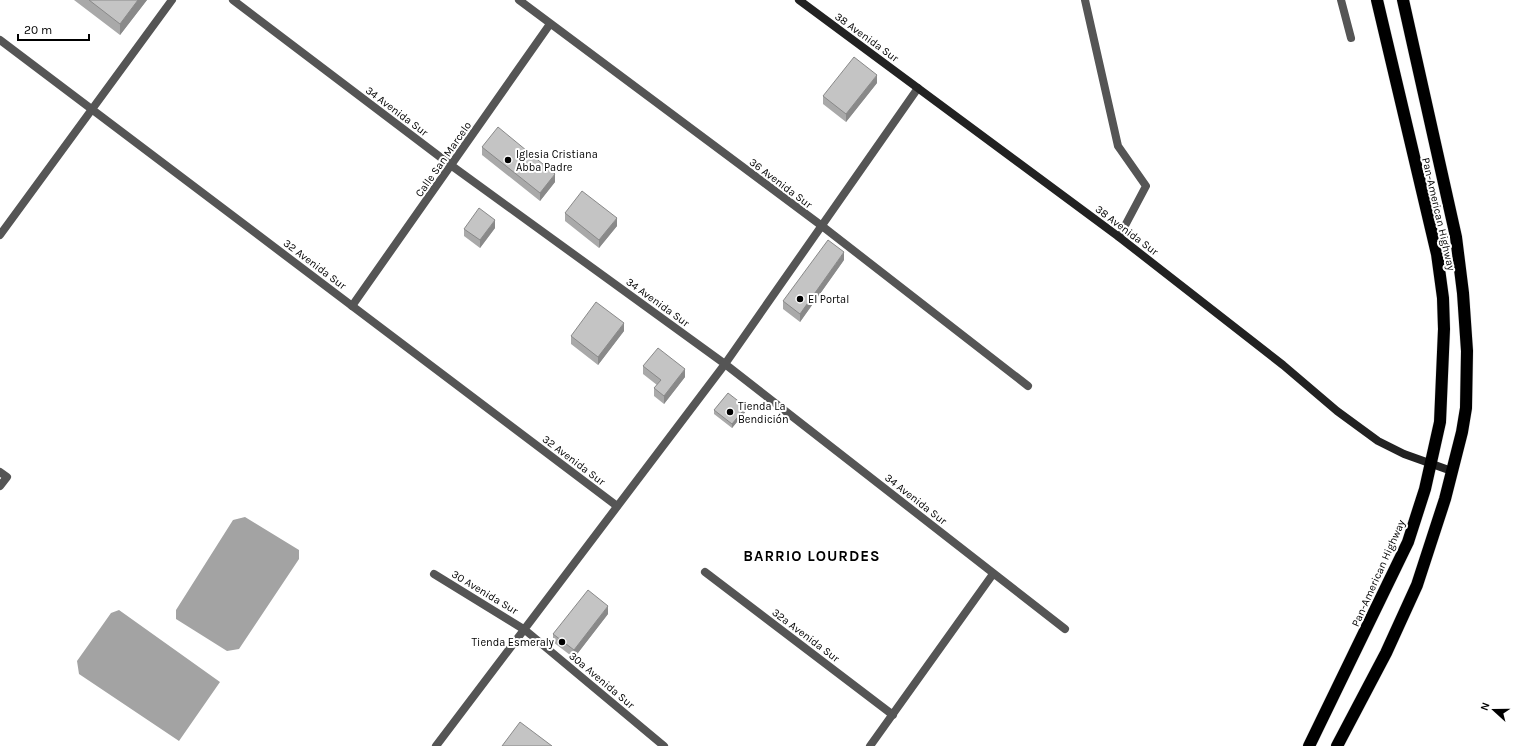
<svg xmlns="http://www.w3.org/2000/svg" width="1530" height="746" font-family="Karla,sans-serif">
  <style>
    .water { fill: #a3a3a3 }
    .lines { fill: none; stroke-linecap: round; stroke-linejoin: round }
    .highway-casing { stroke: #dbdbdb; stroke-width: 13 }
    .lane { stroke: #555; stroke-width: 8 }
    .street { stroke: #555; stroke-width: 8 }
    .secondary { stroke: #222; stroke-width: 8 }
    .highway { stroke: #000; stroke-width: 12 }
    .wall { fill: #a9a9a9 }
    .shaded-wall { fill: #898989 }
    .building { fill: #c4c4c4; stroke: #898989 }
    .poi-dot { fill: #000; stroke: #fff; stroke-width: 1.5 }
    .labels { text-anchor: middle; stroke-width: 4; stroke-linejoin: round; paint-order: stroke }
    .street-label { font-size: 11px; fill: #000; stroke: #fff }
    .poi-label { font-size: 11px; fill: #000; stroke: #fff; text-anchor: start }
    .district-label { font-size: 15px; font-weight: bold; letter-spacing: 1px; fill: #000; stroke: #fff }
  </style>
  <rect width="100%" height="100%" fill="#fff"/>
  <path class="water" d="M245 517 299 550V559L239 649 227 651 176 619V610L233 520Z
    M119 610 220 682 179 741 79 674 77 661 111 613Z"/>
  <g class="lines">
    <g class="highway-casing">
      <path id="highway" d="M1309 746 1408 542 1425 489 1440 422 1444 329 1443 298 1437 254 1377 0
        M1337 746 1386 653 1417 585 1445 499 1462 432 1466 408 1467 351 1463 293 1456 237 1403 0"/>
    </g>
    <path class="lane" d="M1341 0 1351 38
      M0 40 617 506
      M0 235 172 0
      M0 472 7 477 0 486"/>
    <path class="street" d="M233 0 452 166 725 364 1065 629
      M519 0 822 226 1028 386
      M1085 0 1118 146 1146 186 1119 237
      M352 306 550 24
      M705 572 893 715
      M434 574 525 630 664 746
      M436 746 725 364 918 88
      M870 746 993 574"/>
    <path class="secondary" d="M799 0 1119 237 1283 365 1337 411 1378 441 1404 454 1446 469"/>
    <use href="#highway" class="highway"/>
  </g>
  <path class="wall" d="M74 0H147L120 35Z
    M877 83 846 122 823 104V96Z
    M482 147 555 182 540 201 482 155Z
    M565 213 617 226 599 248 565 221Z
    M495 228 480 248 464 236V229Z
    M844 260 800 322 783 309V301Z
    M624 331 598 365 571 344V336Z
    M643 366 685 377 664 404 654 396V388L657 385 643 374Z
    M714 410 746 411 732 428 714 414Z
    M608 614 574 658 553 642V634Z"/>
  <path class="shaded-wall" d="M138 0H147L120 35V24Z
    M877 75V83L846 122V114Z
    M555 174V182L540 201V193Z
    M617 218V226L599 248V240Z
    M495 220V228L480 248V240Z
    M844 252V260L800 322V314Z
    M624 323V331L598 365V357Z
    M685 369V377L664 404V396Z
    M746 407V411L732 428V424Z
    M608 606V614L574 658V650Z"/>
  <path class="building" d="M89 0H138L120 24Z
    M854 57 877 75 846 114 823 96Z
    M498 127 555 174 540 193 482 147Z
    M582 191 617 218 599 240 565 213Z
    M479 208 495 220 480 240 464 229Z
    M828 240 844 252 800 314 783 301Z
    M596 302 624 323 598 357 571 336Z
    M658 348 685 369 664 396 654 388 661 380 643 366Z
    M728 393 746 407 732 424 714 410Z
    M588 590 608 606 574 650 553 634Z
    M520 722 552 746H502Z"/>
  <g class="poi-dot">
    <circle cx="508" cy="160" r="4"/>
    <circle cx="800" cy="299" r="4"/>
    <circle cx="730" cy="412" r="4"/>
    <circle cx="562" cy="642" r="4"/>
  </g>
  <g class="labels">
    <g class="street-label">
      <text transform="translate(867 37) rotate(36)" y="4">38 Avenida Sur</text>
      <text transform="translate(397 111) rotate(37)" y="4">34 Avenida Sur</text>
      <text transform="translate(443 159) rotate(-55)" y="4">Calle San Marcelo</text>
      <text transform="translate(781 183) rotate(37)" y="4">36 Avenida Sur</text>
      <text transform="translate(1439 214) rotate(77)" y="4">Pan-American Highway</text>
      <text transform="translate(1127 230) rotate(37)" y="4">38 Avenida Sur</text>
      <text transform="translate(315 264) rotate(37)" y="4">32 Avenida Sur</text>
      <text transform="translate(658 302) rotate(36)" y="4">34 Avenida Sur</text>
      <text transform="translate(574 460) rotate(37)" y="4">32 Avenida Sur</text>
      <text transform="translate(916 499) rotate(38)" y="4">34 Avenida Sur</text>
      <text transform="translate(1378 573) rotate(-66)" y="4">Pan-American Highway</text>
      <text transform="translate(485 592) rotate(31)" y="4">30 Avenida Sur</text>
      <text transform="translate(806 635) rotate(37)" y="4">32a Avenida Sur</text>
      <text transform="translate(602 680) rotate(40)" y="4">30a Avenida Sur</text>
    </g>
    <g class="poi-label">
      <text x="516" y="158">Iglesia Cristiana<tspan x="516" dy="13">Abba Padre</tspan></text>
      <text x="808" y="303">El Portal</text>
      <text x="738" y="410">Tienda La<tspan x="738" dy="13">Bendición</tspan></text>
      <text x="554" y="646" text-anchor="end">Tienda Esmeraly</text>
    </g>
    <g class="district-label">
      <text x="812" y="561">BARRIO LOURDES</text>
    </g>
  </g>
  <g transform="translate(1494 710) rotate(291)" stroke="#ffffff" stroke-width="3" paint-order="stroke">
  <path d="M0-3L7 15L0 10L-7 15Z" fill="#000000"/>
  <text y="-6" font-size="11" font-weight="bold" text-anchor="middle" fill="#000000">N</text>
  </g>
  <path d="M18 34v6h71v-6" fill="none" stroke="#000000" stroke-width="2"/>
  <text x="24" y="34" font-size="12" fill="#000000" stroke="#ffffff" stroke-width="3" paint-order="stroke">20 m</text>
</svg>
